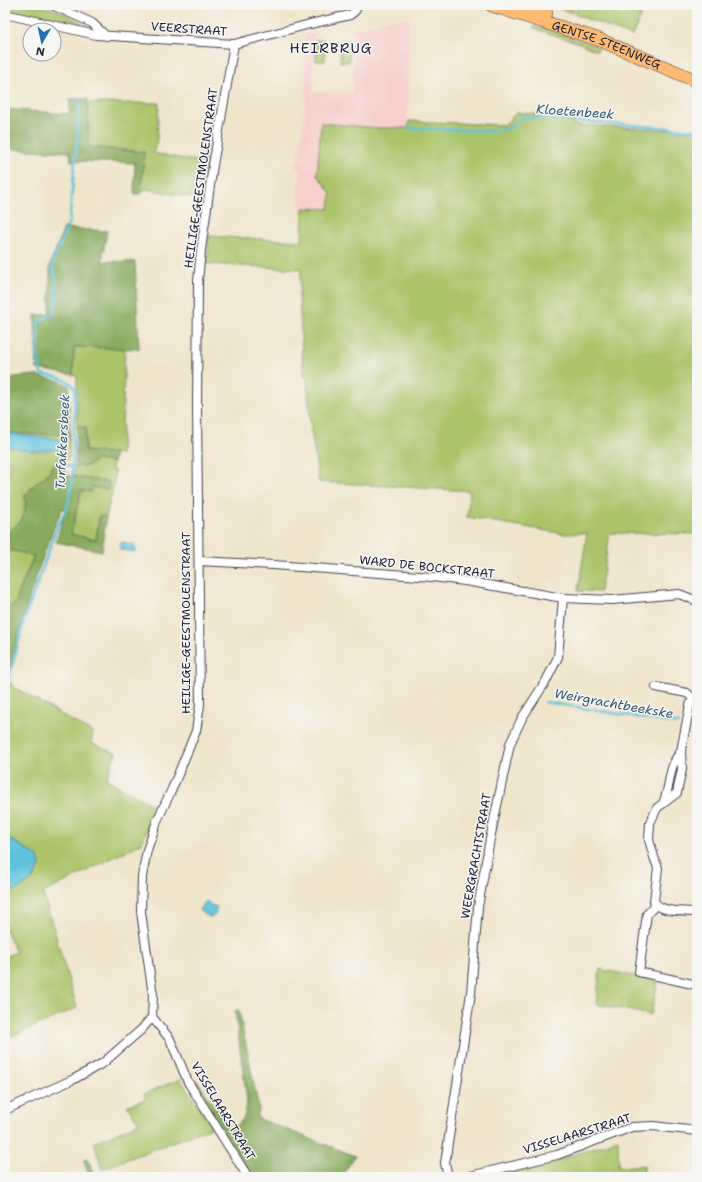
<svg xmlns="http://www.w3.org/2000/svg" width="702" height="1182" font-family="'Shantell Sans',sans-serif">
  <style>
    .built { fill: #f7d0cd }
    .green { fill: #abc469; stroke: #667352 }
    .forest { fill: #88aa5d; stroke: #55664c }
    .water { fill: #5fc2dd; stroke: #40728c }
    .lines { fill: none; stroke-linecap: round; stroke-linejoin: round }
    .stream { stroke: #5fc2dd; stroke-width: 2.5 }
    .street-casing { stroke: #413f50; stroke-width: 10 }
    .primary-casing { stroke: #413f50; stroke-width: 14 }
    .street { stroke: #fff; stroke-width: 8 }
    .primary { stroke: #ffbb71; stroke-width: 13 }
    .labels { text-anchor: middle; stroke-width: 3; stroke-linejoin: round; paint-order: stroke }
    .street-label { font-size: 12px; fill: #22223b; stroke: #f6f6f2 }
    .water-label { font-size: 13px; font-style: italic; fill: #375a74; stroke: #f6f6f2 }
    .quarter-label { font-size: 14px; letter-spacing: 1px; fill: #22223b; stroke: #f6f6f2 }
  </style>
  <rect width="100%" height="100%" fill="#f6f6f2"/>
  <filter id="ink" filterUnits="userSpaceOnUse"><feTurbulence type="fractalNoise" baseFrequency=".025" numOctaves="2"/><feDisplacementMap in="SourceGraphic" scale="8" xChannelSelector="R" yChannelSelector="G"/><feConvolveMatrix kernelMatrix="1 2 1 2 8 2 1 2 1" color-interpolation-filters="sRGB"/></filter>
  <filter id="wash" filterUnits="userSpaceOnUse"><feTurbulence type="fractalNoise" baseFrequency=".012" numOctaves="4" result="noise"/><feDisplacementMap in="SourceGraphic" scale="16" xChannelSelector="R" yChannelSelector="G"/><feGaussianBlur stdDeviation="0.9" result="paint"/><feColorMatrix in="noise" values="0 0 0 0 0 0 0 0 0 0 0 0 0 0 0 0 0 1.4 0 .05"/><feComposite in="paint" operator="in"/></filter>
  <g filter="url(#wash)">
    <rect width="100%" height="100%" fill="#efe5ca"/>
    <path class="built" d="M409 18 408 128 329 209 300 208 299 195H297L301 169 296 168 304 124 305 102H306L305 34 315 33 313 92 352 93 353 65H354V27H368L388 20Z"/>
    <path class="green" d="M9 5C23 5 38 5 52 9 67 13 81 23 93 31L8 11Z
      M550 5H579L575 8 572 13Z
      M584 5H646L632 36 574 14 579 7Z
      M534 26 540 28 544 27 599 47 597 51 579 43 532 28Z
      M316 40 325 41V44H323L325 45V50H323L325 51V56L323 57H325V61H316Z
      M349 40V62H340V57L343 56H340V51L343 50H340V45H343L340 44V41Z
      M88 103H159L157 141 153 153 190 160 207 161 200 199 146 189 141 194 144 152 88 147Z
      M517 112 574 119V125L697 131V534L610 533 600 592 578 591 587 533 565 534 467 517 470 491 319 482 311 430 307 379 303 373 299 295 301 269 207 264 209 236 302 241 303 208 329 209 331 193 317 175 321 123 379 128H408L409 121 504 125Z
      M74 347 125 348 121 454 85 451 86 427 77 426V376L73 375Z
      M5 433 70 435 69 458C54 472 37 479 25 496 26 502 25 514 22 519 17 526 11 528 7 537H5V478L10 462 5 461Z
      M96 460 113 462 112 470 115 471 114 483 106 517 99 516 96 540 71 534 81 491 109 482 74 477 75 467 88 466Z
      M5 549 34 555 14 605 5 609Z
      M10 682 14 687 93 733 91 743 116 753 106 779 156 807 142 843 43 893 77 1008 7 1038 5 1030V956L16 953 5 927V896L31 881 26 849 5 836V706Z
      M600 969 658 981 651 1015 596 1004Z
      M180 1079 212 1127 102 1169 94 1142 139 1123 127 1106 146 1099 144 1094Z
      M618 1139 619 1167 644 1165V1177H492C534 1165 577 1156 618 1139Z"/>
    <path class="forest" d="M70 99H88V147L144 152 141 194H134L135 163 71 161 70 152 5 149V109L69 114Z
      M64 228 107 231 102 261 135 262 139 349 74 347 73 375 37 369 35 315 50 314V265Z
      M34 375 59 381 69 386 70 435 5 433V378Z
      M77 426 86 427 85 451 115 453 113 462 96 460 88 466 75 467Z
      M58 458 62 459C62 467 64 472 70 476L109 482 108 490 92 487 91 492 81 491 71 534 96 540 100 516 106 517 102 551 56 542 66 509H62C38 563 22 620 7 677L5 676V609L14 605 34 556 5 549V537H7C11 528 17 526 22 519 25 514 26 502 25 496L35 484 45 477Z
      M239 1010 259 1109 257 1118 355 1156 341 1177H252L193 1084 198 1082 230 1129C245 1121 246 1115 247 1100L235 1011Z
      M88 1158 94 1177H89L84 1160Z"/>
    <path class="water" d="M5 433 58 439 63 441 65 446 62 449 32 451 5 446Z
      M122 542 126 543 128 545 133 544 136 547 135 552 120 550V545Z
      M5 836 26 849 38 857 40 867 31 881 5 896Z
      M207 901 211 905 217 907 215 915 210 917 201 912 199 909 203 907V904Z"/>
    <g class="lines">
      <path class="stream" d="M408 128 491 131 510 128 514 125 521 117 697 130
        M64 465 73 467
        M5 693 25 618 55 533 68 504 72 482 75 389C69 378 52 376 41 374L38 359V322L55 313C56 307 58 280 55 275 54 271 52 271 52 266L69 222 78 131 79 104H83
        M545 702 679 724
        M693 735H697"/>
    </g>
  </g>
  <g filter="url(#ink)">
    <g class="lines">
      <g class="street-casing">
        <path id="street" d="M52 5 92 23 106 36
          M5 14 96 35 234 44 310 24 350 15 355 11 358 5
          M199 561 274 565 432 577 465 581 563 598 612 600 679 594 697 601
          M656 687 687 693 693 698 690 705 681 751 682 769 677 793 657 808 650 823 649 840 654 857 658 868 654 901C660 913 684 911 697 912
          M664 801C671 783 668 767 681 751
          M656 905 647 914 639 972 697 985
          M152 1017 170 1039 188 1082 248 1177
          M5 1110 74 1079 103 1063 142 1029 152 1017 153 995 141 912 142 877 147 850 157 821 172 789 196 731 200 705 197 408 198 281 201 250 213 165 234 44
          M448 1177 445 1163 471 993 478 907 490 839 510 744 522 718 546 681 558 657 563 598
          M466 1177 557 1155 632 1127 653 1126 697 1131"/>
      </g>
      <g class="primary-casing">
        <g id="primary">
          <path id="s1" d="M491 5 600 40 697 81"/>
          <path d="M522 5 546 13"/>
        </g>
      </g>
      <use href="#street" class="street"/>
      <use href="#primary" class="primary"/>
    </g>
  </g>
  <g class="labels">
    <g class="street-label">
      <text transform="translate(189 29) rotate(4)" y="4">VEERSTRAAT</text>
      <text dy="4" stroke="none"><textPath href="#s1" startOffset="122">GENTSE STEENWEG</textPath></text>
      <text transform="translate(201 178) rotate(-82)" y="4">HEILIGE-GEESTMOLENSTRAAT</text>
      <text transform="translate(427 567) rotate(6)" y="4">WARD DE BOCKSTRAAT</text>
      <text transform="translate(186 623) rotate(-90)" y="4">HEILIGE-GEESTMOLENSTRAAT</text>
      <text transform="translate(476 856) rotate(-80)" y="4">WEERGRACHTSTRAAT</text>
      <text transform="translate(223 1111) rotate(59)" y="4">VISSELAARSTRAAT</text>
      <text transform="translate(577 1134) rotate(-17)" y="4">VISSELAARSTRAAT</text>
    </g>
    <g class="water-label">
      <text transform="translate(575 111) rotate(4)" y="5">Kloetenbeek</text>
      <text transform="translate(62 442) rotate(-87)" y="5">Turfakkersbeek</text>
      <text transform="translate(614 703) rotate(10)" y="5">Weirgrachtbeekske</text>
    </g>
    <g class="quarter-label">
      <text x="331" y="53">HEIRBRUG</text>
    </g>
  </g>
  <rect width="702" height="1182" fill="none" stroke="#f6f6f2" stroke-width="20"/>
  <g transform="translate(42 42) rotate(189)"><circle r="19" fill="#f6f6f2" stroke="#a1a1a9"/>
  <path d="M0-3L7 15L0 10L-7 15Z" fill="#1f6fb2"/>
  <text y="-6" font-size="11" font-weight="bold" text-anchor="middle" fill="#22223b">N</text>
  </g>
</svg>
